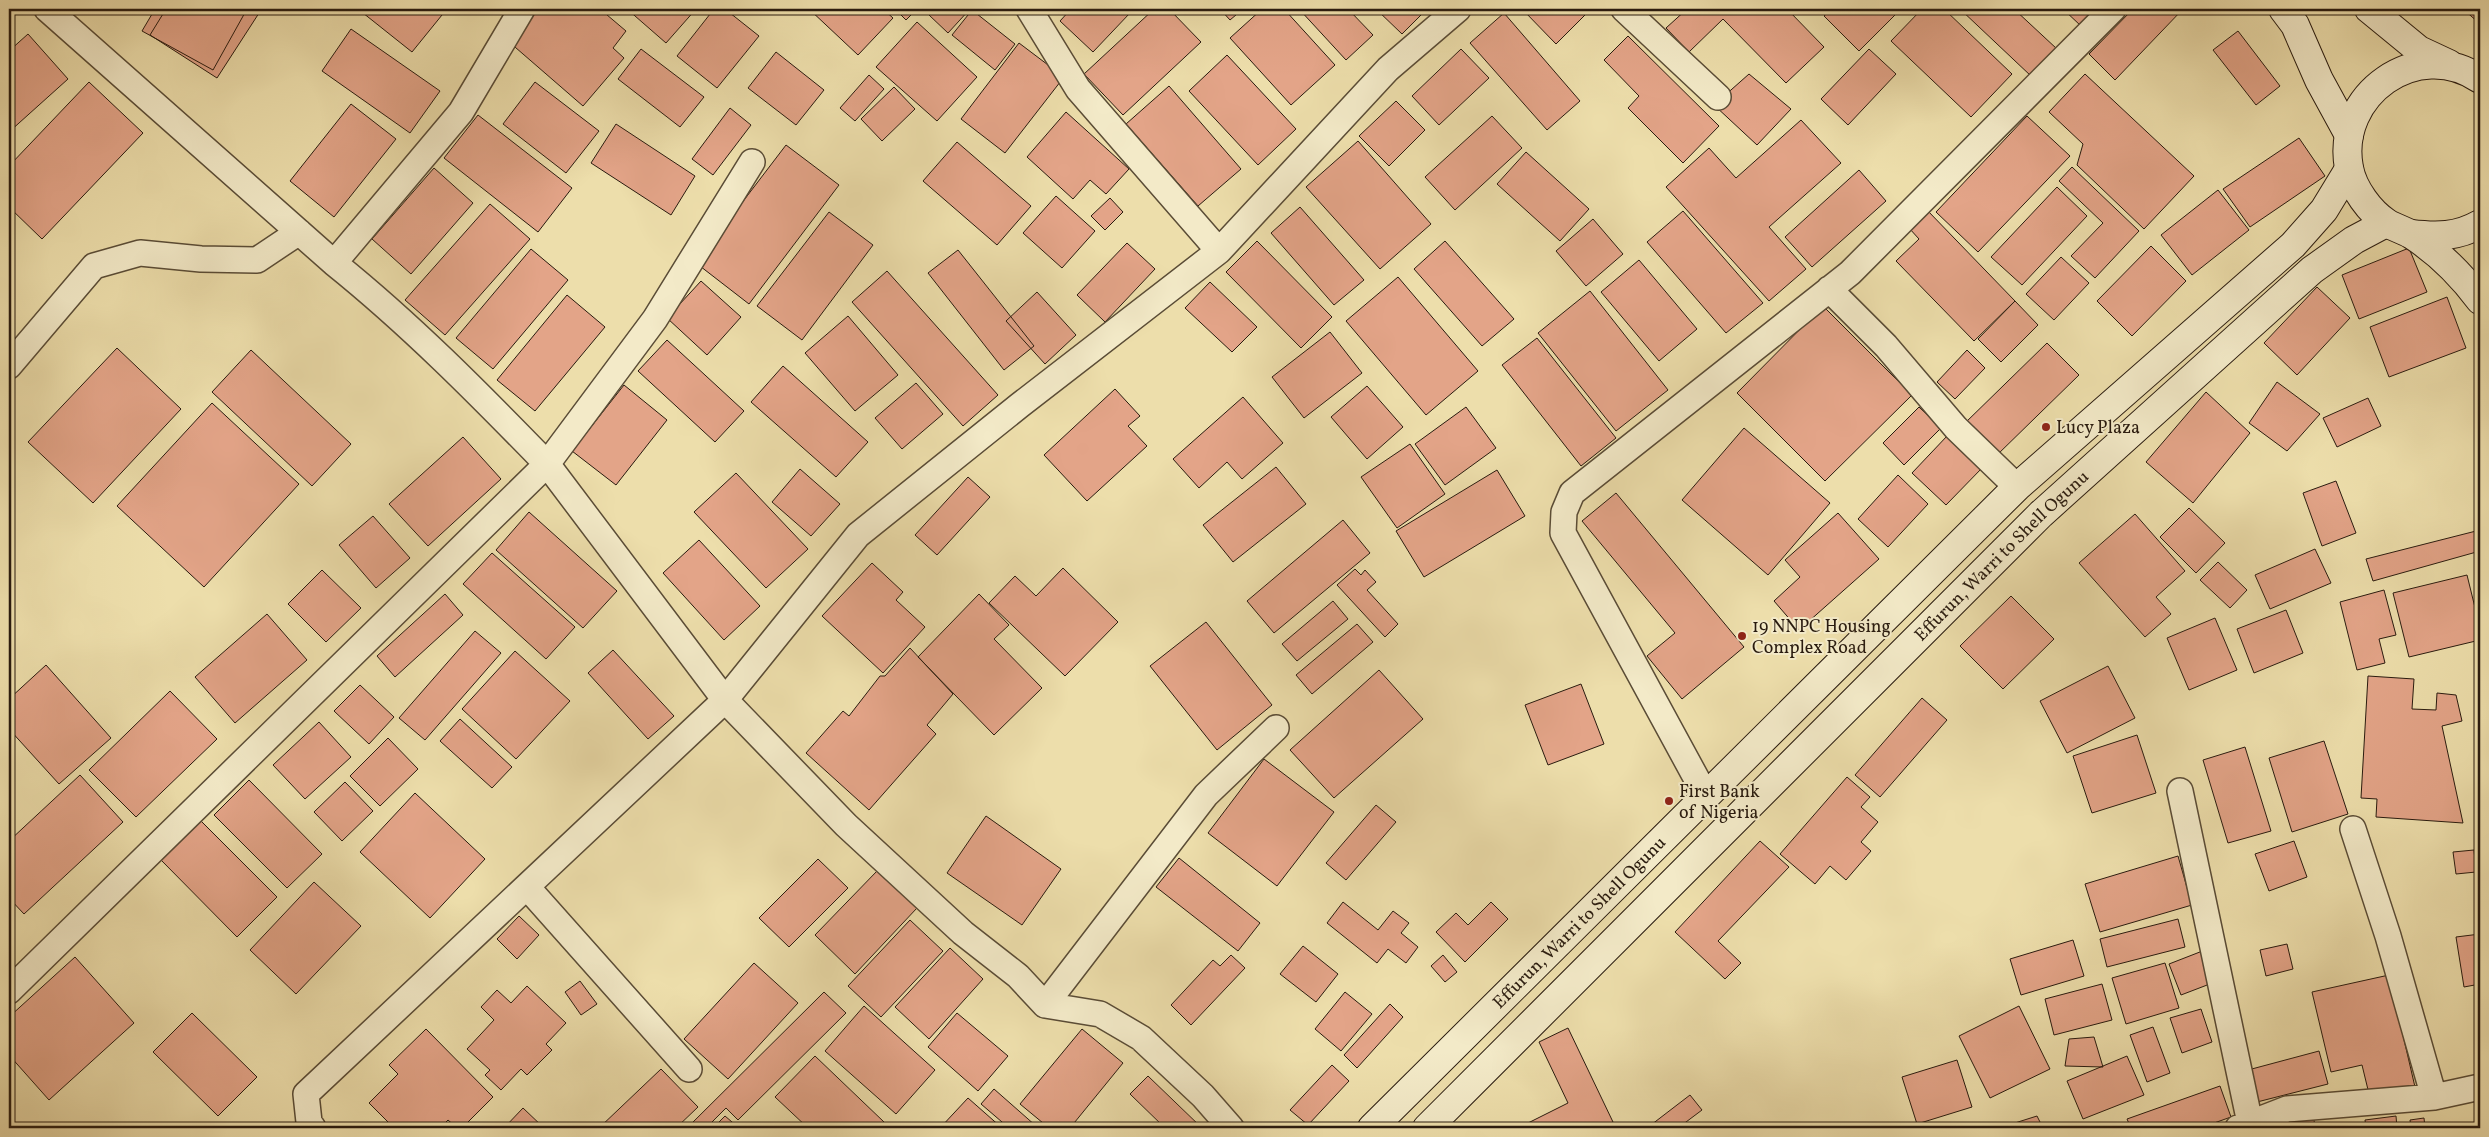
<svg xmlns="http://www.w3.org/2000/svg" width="2489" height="1137" font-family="Vollkorn,serif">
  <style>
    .building { fill: #e3a488; stroke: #291b0f }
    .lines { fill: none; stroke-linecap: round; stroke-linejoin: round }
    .street-casing { stroke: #5a4c36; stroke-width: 28 }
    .secondary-casing { stroke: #291b0f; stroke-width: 30 }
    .street { stroke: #f3eac8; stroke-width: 25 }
    .secondary { stroke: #f3eac8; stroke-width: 28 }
    .poi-dot { fill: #8f2418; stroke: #f3eac8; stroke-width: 2 }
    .labels { text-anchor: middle; stroke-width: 4; stroke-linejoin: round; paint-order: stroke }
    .poi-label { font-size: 18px; fill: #291b0f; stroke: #f3eac8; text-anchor: start }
    .street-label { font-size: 18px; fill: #291b0f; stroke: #f3eac8 }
  </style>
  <rect width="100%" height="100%" fill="#eddeab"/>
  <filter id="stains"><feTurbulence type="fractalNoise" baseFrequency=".004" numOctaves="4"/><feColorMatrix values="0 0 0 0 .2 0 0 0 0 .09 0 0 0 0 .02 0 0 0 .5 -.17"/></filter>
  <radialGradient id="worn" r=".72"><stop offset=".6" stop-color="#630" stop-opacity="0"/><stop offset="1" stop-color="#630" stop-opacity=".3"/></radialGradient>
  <path class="building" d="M155 9H247L213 70 142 31Z
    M166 9H259L261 10 217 78 150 35Z
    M358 9H434L442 15 412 52Z
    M466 9H477L473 14Z
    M535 9H556L559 11 560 9H600L626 31 613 48 624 58 583 106 508 41Z
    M627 9H696L666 43Z
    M714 9H725L759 36 717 88 677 56Z
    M809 9H883L893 18 858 55Z
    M895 9H917L906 20Z
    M935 9H970L948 33 929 15Z
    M1071 9H1126L1130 13 1093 52 1060 21Z
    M1154 9H1169L1201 42 1123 115 1084 74Z
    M1220 9H1243L1230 20Z
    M1262 9H1284L1335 65 1291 105 1230 38Z
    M1299 9H1348L1373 35 1346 60Z
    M1376 9H1427L1402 34Z
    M1522 9H1591L1556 44Z
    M1687 9H1787L1824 47 1786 83 1723 19 1689 52 1666 28Z
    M1832 9H1889L1895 15 1859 51 1824 16Z
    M1897 9H1907L1902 14Z
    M1922 9H1944L2012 74 1971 117 1891 41Z
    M1960 9H2014L2057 49 2031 76Z
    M2063 9H2098L2081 26Z
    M2133 9H2183L2115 80 2089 54Z
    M2463 9H2480V22L2479 23Z
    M972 10 1015 44 995 70 952 35Z
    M1504 13 1580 101 1547 130 1470 43Z
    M917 22 977 77 937 121 876 67Z
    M351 29 440 91 410 133 322 71Z
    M2238 31 2280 86 2256 105 2213 50Z
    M28 34 68 79 9 132V51Z
    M1628 36 1719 126 1683 163 1628 108 1639 96 1604 60Z
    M1019 43 1064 77 1005 153 961 119Z
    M641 49 704 97 680 127 618 79Z
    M1461 49 1489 78 1439 125 1412 96Z
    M1869 49 1896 74 1848 125 1821 99Z
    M776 52 824 90 796 125 748 88Z
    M1227 55 1296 129 1258 165 1189 91Z
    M1749 74 1791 109 1757 145 1714 105Z
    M2085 74 2194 176 2144 229 2077 165 2083 144 2049 112Z
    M869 75 884 89 855 121 840 108Z
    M89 82 143 133 42 239 9 207V166Z
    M535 82 599 131 566 173 503 124Z
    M1169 86 1241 169 1198 206 1126 124Z
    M894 87 915 109 882 141 861 119Z
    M1396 101 1425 130 1389 166 1359 136Z
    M351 104 396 139 334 217 290 181Z
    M730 108 751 125 713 175 692 159Z
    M1066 112 1129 169 1106 194 1090 180 1073 199 1027 157Z
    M478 115 572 188 538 232 444 158Z
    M1492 116 1522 148 1455 210 1425 177Z
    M2027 116 2070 156 1978 252 1936 212Z
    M1801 120 1841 163 1769 227 1806 269 1769 301 1666 187 1709 148 1736 178Z
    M616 124 695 176 671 215 591 163Z
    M2299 138 2325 176 2250 227 2223 189Z
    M1358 141 1431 224 1380 269 1306 187Z
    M957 142 1031 206 997 245 923 181Z
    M786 145 839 185 749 304 696 263Z
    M1526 152 1589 209 1560 241 1497 184Z
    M2072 167 2139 231 2095 278 2071 256 2103 223 2059 181Z
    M434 168 473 203 411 274 372 239Z
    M1859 170 1886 201 1812 267 1785 237Z
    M2057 187 2087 216 2022 285 1991 257Z
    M2218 190 2249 230 2192 275 2161 235Z
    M1056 196 1095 231 1062 268 1023 233Z
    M1110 198 1123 212 1105 230 1091 216Z
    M490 204 530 239 445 335 405 300Z
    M1300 207 1364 280 1334 305 1271 233Z
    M1927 210 2015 301 1974 341 1896 261 1919 239 1909 228Z
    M1683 211 1763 303 1726 333 1647 242Z
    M829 212 873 245 802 340 757 306Z
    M1593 219 1623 254 1586 286 1556 251Z
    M1257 241 1332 317 1301 348 1226 272Z
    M1445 241 1514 319 1482 346 1414 269Z
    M1127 243 1155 269 1105 322 1077 295Z
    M2151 246 2186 281 2132 336 2097 301Z
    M2409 248 2427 292 2359 319 2342 275Z
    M531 249 568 280 493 369 456 338Z
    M958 250 1034 346 1004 370 928 273Z
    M2061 257 2089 283 2054 320 2026 294Z
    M1639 260 1697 329 1659 361 1601 292Z
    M887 271 998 395 963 426 852 302Z
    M1398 277 1478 371 1426 415 1346 321Z
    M701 281 741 317 707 355 667 318Z
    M1210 282 1257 327 1232 352 1185 308Z
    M2317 287 2350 318 2297 375 2264 343Z
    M1590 291 1668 390 1616 431 1538 333Z
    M1037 292 1076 335 1045 364 1006 321Z
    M567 295 605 327 535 411 497 380Z
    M2447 297 2466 348 2389 377 2370 327Z
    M2015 301 2038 325 2001 362 1978 339Z
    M1823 306 1912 395 1825 481 1737 393Z
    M848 316 898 375 855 411 805 353Z
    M1330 332 1362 373 1304 418 1272 377Z
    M1537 338 1616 438 1581 466 1502 365Z
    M667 340 744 411 715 442 638 371Z
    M2047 343 2079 375 1995 457 1963 425Z
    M117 348 181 409 93 503 28 442Z
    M251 350 351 444 312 486 212 392Z
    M1967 350 1985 368 1955 399 1937 382Z
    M783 366 868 442 836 477 751 402Z
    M2277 382 2320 414 2287 451 2249 423Z
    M916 383 943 414 902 449 875 418Z
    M624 385 667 420 616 485 572 451Z
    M1367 386 1403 427 1367 459 1331 417Z
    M1115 389 1140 416 1128 426 1147 446 1087 501 1044 455Z
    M2206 392 2250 433 2193 503 2146 462Z
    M1243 397 1283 443 1242 479 1227 462 1199 488 1173 459Z
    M2368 398 2381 426 2337 447 2323 418Z
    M212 403 299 484 204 587 117 506Z
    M1466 407 1496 448 1445 485 1415 444Z
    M1919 407 1941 428 1904 465 1883 443Z
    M1744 428 1830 503 1768 575 1682 500Z
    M1948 435 1983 467 1946 505 1912 473Z
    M463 437 501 479 428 546 389 504Z
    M1410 444 1445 494 1397 528 1361 477Z
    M1276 467 1306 504 1233 562 1203 525Z
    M800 469 840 504 811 536 772 502Z
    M1497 470 1525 516 1424 577 1396 531Z
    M736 473 808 549 766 588 694 512Z
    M1898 475 1928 504 1888 547 1858 519Z
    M968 477 990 497 937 555 915 535Z
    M2336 481 2356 533 2322 546 2303 493Z
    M1616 493 1744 647 1682 699 1647 656 1675 633 1582 521Z
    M2189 508 2225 543 2196 573 2160 537Z
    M529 512 617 591 583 628 496 550Z
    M1838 513 1879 559 1799 630 1774 601 1800 577 1785 560Z
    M2135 514 2185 571 2156 597 2171 614 2145 637 2079 563Z
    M373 516 410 558 376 588 339 545Z
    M1343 520 1370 553 1274 633 1247 601Z
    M2480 530V551L2373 581 2366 559Z
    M699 540 760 606 724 640 663 573Z
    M2315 549 2331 583 2270 609 2255 575Z
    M492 553 575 627 546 659 463 584Z
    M2218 562 2247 590 2230 608 2200 580Z
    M872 563 903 592 896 600 925 627 883 673 822 616Z
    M1063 568 1118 622 1065 676 989 603 1015 576 1036 596Z
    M1355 569 1361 575 1365 570 1376 582 1367 590 1398 624 1385 637 1337 585Z
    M322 570 361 608 326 642 288 604Z
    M2467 575 2480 628V640L2409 657 2393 593Z
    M2384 590 2396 635 2379 639 2385 663 2357 670 2340 602Z
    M445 594 463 615 395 677 377 656Z
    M979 594 1009 625 994 639 1042 688 994 735 918 657Z
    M2011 596 2054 639 2003 689 1960 646Z
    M1333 601 1348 619 1297 661 1282 644Z
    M2286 610 2303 653 2254 673 2237 629Z
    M267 614 307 660 235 723 195 677Z
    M2215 618 2237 670 2189 690 2167 638Z
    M1206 622 1272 705 1217 750 1150 666Z
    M1357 624 1373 642 1312 694 1296 675Z
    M475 631 501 653 425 740 399 718Z
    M910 648 953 694 927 725 936 734 869 810 806 753 843 711 849 716 880 676H885Z
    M613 650 674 716 648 739 588 673Z
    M515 651 570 701 516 759 462 709Z
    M46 665 111 738 59 784 9 729V699Z
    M2108 666 2135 718 2067 753 2040 701Z
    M1379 670 1423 719 1334 798 1290 750Z
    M2368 676 2414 679 2412 709 2436 710 2437 693 2456 695 2462 721 2442 726 2463 823 2376 817 2377 799 2361 798Z
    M1581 684 1604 744 1548 765 1525 705Z
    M360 685 394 717 369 744 334 711Z
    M170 691 217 739 136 817 89 770Z
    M1922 698 1947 720 1880 797 1855 775Z
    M460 719 512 767 492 788 440 741Z
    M319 722 351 757 305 799 273 765Z
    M2137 735 2156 793 2092 813 2073 756Z
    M388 738 418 769 380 806 350 776Z
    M2324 741 2348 814 2292 832 2269 758Z
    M2245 747 2271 831 2228 843 2203 760Z
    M1264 759 1334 812 1277 886 1208 833Z
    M80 775 123 822 24 914 9 898V841Z
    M1847 777 1870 797 1861 807 1878 822 1861 842 1871 851 1846 880 1830 866 1815 884 1780 854Z
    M249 780 322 854 287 888 214 815Z
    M345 782 373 811 342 841 314 812Z
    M415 793 485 859 430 918 360 852Z
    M1376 805 1396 822 1346 880 1326 863Z
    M986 816 1061 869 1022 925 947 873Z
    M201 821 277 897 237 937 161 860Z
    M1760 841 1789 867 1718 941 1741 963 1725 979 1675 932Z
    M2294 841 2307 877 2269 891 2255 854Z
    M2474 850 2476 872 2456 874 2453 852Z
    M2178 856 2192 905 2100 932 2085 884Z
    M1179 858 1260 923 1238 951 1156 887Z
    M818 859 848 888 789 947 759 918Z
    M878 870 917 908 855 974 815 935Z
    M314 882 361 926 296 994 250 950Z
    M1343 902 1378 930 1393 911 1409 923 1401 933 1418 947 1406 963 1388 949 1377 963 1327 923Z
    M1491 902 1508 919 1465 962 1436 932 1456 913 1468 925Z
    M519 916 539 935 517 959 497 939Z
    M2178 919 2185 947 2107 967 2100 939Z
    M910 920 943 951 881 1017 848 986Z
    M2480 934V984L2464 987 2456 937Z
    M2073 940 2084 976 2021 995 2010 959Z
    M2287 944 2293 969 2266 976 2260 950Z
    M1303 946 1338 974 1316 1002 1280 974Z
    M950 948 983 979 929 1039 895 1007Z
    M2205 950 2215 982 2181 995 2169 964Z
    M1231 955 1245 968 1191 1025 1171 1005 1213 960 1220 966Z
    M1443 955 1457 972 1445 982 1431 966Z
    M75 957 134 1023 49 1100 9 1055V1017Z
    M754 963 798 1003 728 1079 684 1039Z
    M2165 963 2179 1008 2126 1024 2112 978Z
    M2389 975 2415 1087 2370 1098 2362 1065 2331 1072 2312 992Z
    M580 981 597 1004 581 1015 565 992Z
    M2102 984 2112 1020 2054 1035 2045 999Z
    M527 986 566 1023 546 1044 552 1050 527 1075 521 1069 501 1090 485 1075 490 1070 467 1049 494 1020 481 1007 497 990 511 1003Z
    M824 992 846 1013 738 1120 726 1108 706 1128H687Z
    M1345 992 1372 1014 1341 1051 1315 1029Z
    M1390 1004 1403 1017 1357 1068 1344 1055Z
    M864 1006 935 1070 896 1114 825 1051Z
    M2019 1006 2050 1069 1990 1098 1959 1036Z
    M2201 1009 2212 1042 2182 1053 2170 1018Z
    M192 1013 257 1077 218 1116 153 1052Z
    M957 1013 1008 1056 978 1091 928 1047Z
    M2153 1027 2170 1073 2147 1082 2130 1035Z
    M1568 1028 1613 1122 1601 1128H1518L1568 1103 1539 1042Z
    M426 1029 493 1097 462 1128H457L448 1120 440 1128H394L369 1103 398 1074 389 1065Z
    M1082 1029 1123 1063 1070 1128H1049L1020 1104Z
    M2094 1037 2103 1067 2065 1066 2069 1039Z
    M2319 1051 2328 1084 2257 1102 2248 1070Z
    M815 1056 884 1122 878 1128H808L775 1097Z
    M2127 1056 2144 1095 2083 1119 2067 1081Z
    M1957 1060 1972 1107 1917 1124 1902 1077Z
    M1332 1065 1349 1081 1308 1125 1290 1110Z
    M661 1069 698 1107 676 1128H599Z
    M1148 1076 1202 1128H1165L1130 1094Z
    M2220 1086 2231 1117 2200 1128H2131L2127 1119Z
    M994 1089 1036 1126 1034 1128H1009L981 1104Z
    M1690 1095 1702 1110 1678 1128H1647Z
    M968 1098 1002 1128H940Z
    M523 1108 544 1128H504Z
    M2313 1112 2315 1128H2281L2280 1114Z
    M725 1116 739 1128H713Z
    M2037 1116 2043 1128H1999Z
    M2396 1116 2397 1128H2366L2365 1120Z
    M2424 1118 2425 1128H2411L2410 1120Z"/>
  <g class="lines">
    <g class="street-casing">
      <path id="street" d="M47 9 334 263C410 324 479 394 547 464L725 700 846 825 963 933 1018 976 1045 1005 1100 1014 1141 1038 1203 1096 1231 1128
        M1029 9 1078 89 1219 251
        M1624 9 1718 97
        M334 263 461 112 522 9
        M1829 289 1886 346 1956 428 2017 487
        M9 366 94 266 140 253 201 259 257 260 299 232
        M2180 791 2250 1123
        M1706 796 1563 533 1564 512 1572 493 1850 273 2113 9
        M2353 829 2388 936 2434 1097
        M527 887 689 1069
        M9 991 547 464 655 319 752 162
        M1045 1005 1206 795 1276 728
        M313 1128 309 1122 306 1094 725 700 858 535 1020 405 1219 251 1388 69 1458 9
        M2238 1128 2287 1109 2434 1097 2480 1087"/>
    </g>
    <g class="secondary-casing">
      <g id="secondary">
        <path d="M2283 9 2295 25 2319 80 2349 135"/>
        <path d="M2369 9 2419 50 2449 64"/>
        <path d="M2480 79C2417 36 2335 95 2349 168 2353 189 2370 212 2387 223 2395 228 2404 230 2412 235 2438 252 2462 276 2480 300"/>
        <path d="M2411 234C2437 237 2457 237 2480 224"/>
        <path id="s1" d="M1372 1128 2017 487 2293 245 2324 210 2349 169"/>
        <path id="s2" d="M1427 1128 2041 514 2312 270 2354 240 2386 223"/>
      </g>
    </g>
    <use href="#street" class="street"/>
    <use href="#secondary" class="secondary"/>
  </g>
  <g class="poi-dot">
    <circle cx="2046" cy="427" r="5"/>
    <circle cx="1742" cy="636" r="5"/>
    <circle cx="1669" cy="801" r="5"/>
  </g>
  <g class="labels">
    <g class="poi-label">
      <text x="2056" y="433">Lucy Plaza</text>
      <text x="1752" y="632">19 NNPC Housing<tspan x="1752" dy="21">Complex Road</tspan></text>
      <text x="1679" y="797">First Bank<tspan x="1679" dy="21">of Nigeria</tspan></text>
    </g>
    <g class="street-label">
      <text dy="6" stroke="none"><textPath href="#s2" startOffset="811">Effurun, Warri to Shell Ogunu</textPath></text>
      <text dy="6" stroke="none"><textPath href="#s1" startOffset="292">Effurun, Warri to Shell Ogunu</textPath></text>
    </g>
  </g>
  <rect width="2489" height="1137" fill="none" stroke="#eddeab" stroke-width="30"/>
  <rect x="10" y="10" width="2469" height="1117" fill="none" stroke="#291b0f" stroke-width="2.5"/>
  <rect x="15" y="15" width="2459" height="1107" fill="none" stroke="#291b0f"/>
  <rect width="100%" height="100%" filter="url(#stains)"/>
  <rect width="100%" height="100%" fill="url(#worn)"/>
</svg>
